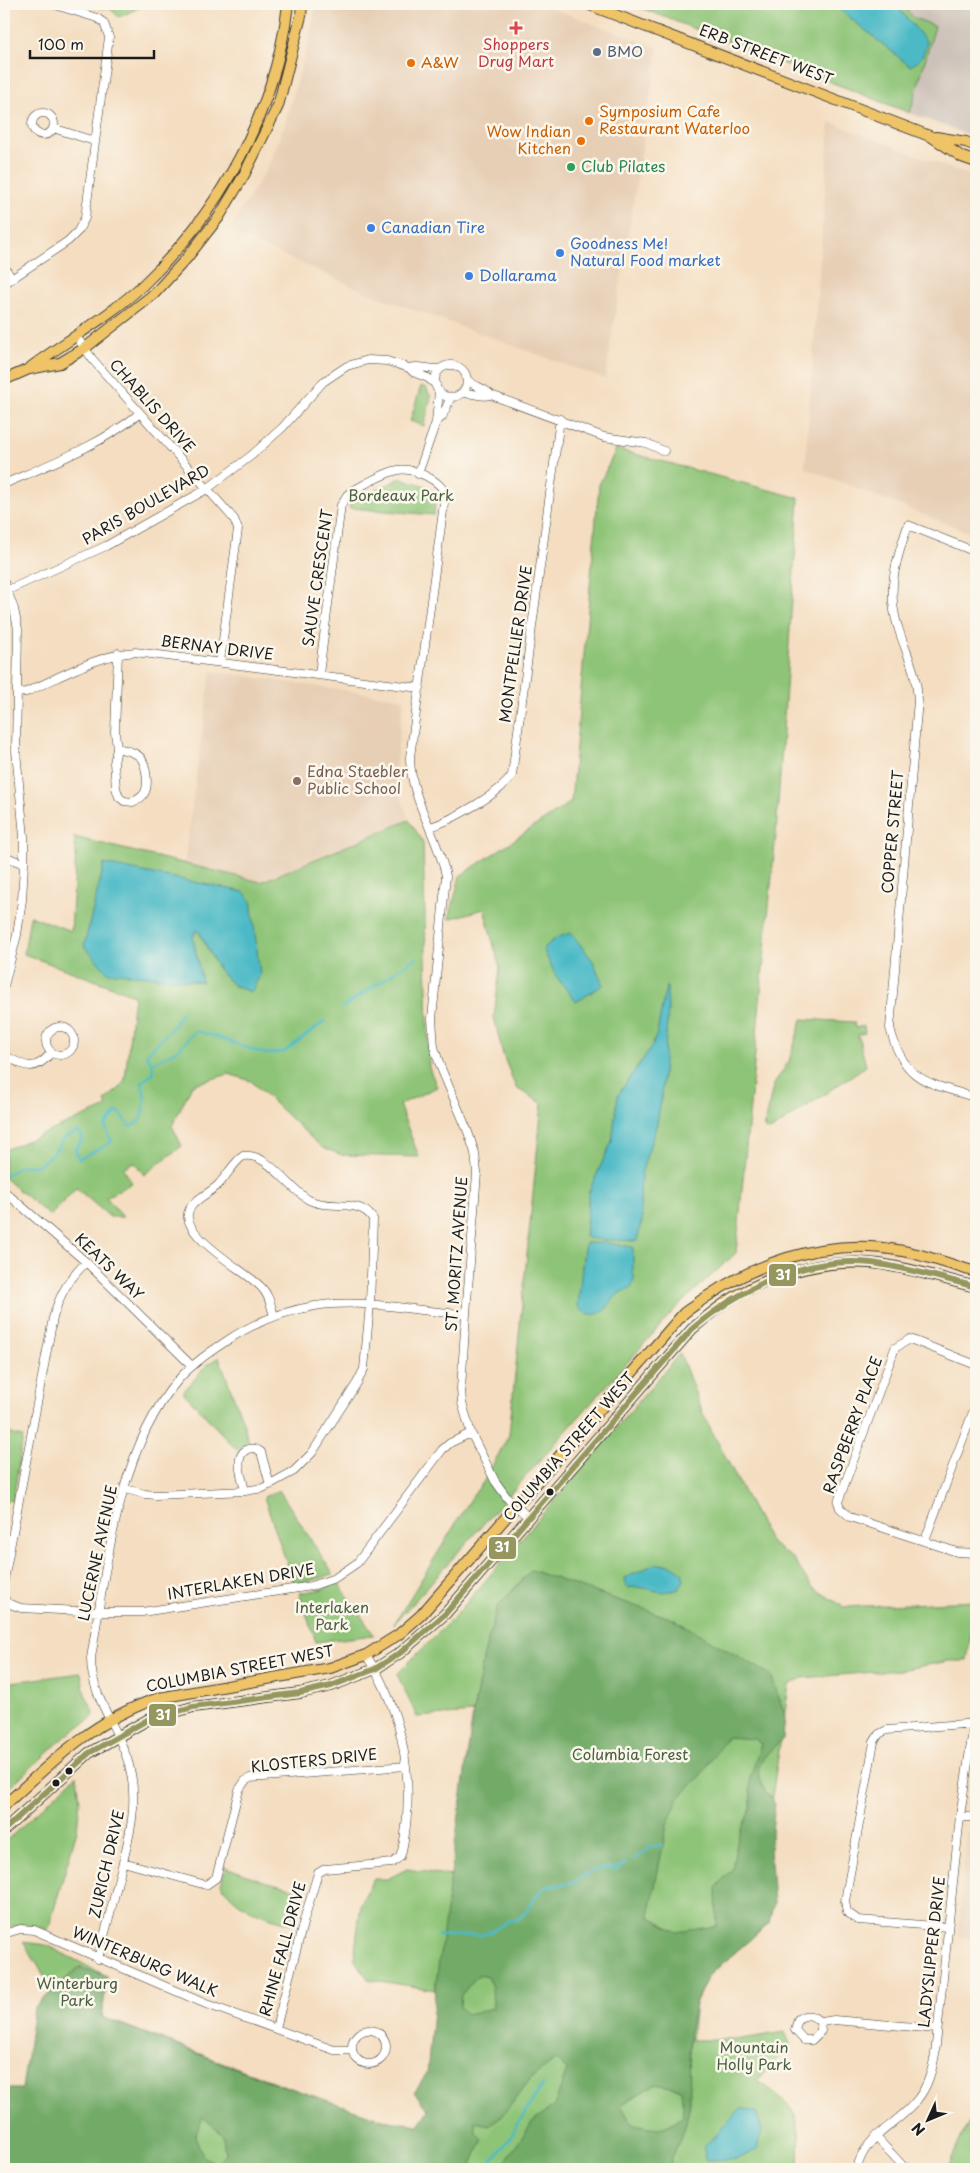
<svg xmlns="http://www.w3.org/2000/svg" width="980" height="2173" font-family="'Playpen Sans',sans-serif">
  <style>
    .built { fill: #e7cfb6 }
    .industrial { fill: #cdc2b9 }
    .green { fill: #8ec477; stroke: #55704a; fill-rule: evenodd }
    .forest { fill: #72aa68; stroke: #476342; fill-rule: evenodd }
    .water { fill: #4cbac6; stroke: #346b71 }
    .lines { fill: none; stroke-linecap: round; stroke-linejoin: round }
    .stream { stroke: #4cbac6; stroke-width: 2.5 }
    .minor-casing { stroke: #3c3935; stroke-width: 9 }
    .major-casing { stroke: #3c3935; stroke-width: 12 }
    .minor { stroke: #fff; stroke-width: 8 }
    .major { stroke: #efc469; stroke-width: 10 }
    .bus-1-casing { stroke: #fbf7ec; stroke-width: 10 }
    .bus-1 { stroke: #96965f; stroke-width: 6 }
    .health-dot { fill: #e0444e; stroke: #fbf7ec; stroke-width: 2 }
    .service-dot { fill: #5c6f8a; stroke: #fbf7ec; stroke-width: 2 }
    .food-dot { fill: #e8710a; stroke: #fbf7ec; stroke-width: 2 }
    .leisure-dot { fill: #2e9e5b; stroke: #fbf7ec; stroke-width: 2 }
    .shop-dot { fill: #3f7fe0; stroke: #fbf7ec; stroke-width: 2 }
    .education-dot { fill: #8d6e63; stroke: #fbf7ec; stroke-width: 2 }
    .bus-dot { fill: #1c1c1c; stroke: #fbf7ec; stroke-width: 2 }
    .labels { text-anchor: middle; stroke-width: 5; stroke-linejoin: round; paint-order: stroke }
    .health-label { font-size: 15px; fill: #be3a42; stroke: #fbf7ec }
    .service-label { font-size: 15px; fill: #4e5e75; stroke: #fbf7ec; text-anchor: start }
    .street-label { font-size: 15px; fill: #1c1c1c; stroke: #fbf7ec }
    .food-label { font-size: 15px; fill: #c56008; stroke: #fbf7ec; text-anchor: start }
    .leisure-label { font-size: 15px; fill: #27864d; stroke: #fbf7ec; text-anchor: start }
    .shop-label { font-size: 15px; fill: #366cbe; stroke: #fbf7ec; text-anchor: start }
    .park-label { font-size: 15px; fill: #4a5f40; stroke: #fbf7ec }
    .education-label { font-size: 15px; fill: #785e54; stroke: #fbf7ec; text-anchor: start }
    .line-badge { stroke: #fbf7ec; stroke-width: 2 }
    .badge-label { font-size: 14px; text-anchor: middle; font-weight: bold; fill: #fff }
  </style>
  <rect width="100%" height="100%" fill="#fbf7ec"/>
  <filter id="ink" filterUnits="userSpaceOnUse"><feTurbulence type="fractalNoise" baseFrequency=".02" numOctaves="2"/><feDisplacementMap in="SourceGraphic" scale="10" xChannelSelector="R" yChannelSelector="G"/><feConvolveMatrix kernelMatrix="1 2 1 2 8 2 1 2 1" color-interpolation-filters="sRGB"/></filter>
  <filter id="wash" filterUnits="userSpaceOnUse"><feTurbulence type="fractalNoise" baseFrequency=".0096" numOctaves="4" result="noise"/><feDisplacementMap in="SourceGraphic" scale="20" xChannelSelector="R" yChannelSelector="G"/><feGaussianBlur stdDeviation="1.12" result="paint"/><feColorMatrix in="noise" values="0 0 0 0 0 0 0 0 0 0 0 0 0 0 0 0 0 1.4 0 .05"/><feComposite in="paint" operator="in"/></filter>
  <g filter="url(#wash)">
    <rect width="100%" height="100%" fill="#f4ddc0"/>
    <path class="built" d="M316 4H541L658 48 605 379 368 293 228 231 268 167 284 126 309 41Z
      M830 122 976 178V535L805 468Z
      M211 671 404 699 395 769 400 794 409 820 261 882 184 864Z
      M976 1831V1939L958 1937 967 1832Z"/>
    <path class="industrial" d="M901 4H976V138L910 113 935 26 914 18Z"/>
    <path class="green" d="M88 4H147L119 17 110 9 87 6Z
      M631 4H839L841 10 910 66 926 42 895 4H901L914 18 935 26 910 113Z
      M421 386 426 388 431 397 424 426 410 421Z
      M616 449 799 498 776 833 736 1253 676 1308 394 1624 472 1497 484 1481 509 1435 542 1103 516 1088 503 1055 494 1017 500 968 484 909 449 919 460 876 571 802 599 485Z
      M401 478C428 488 438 483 434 515L349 508 351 502Z
      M409 820 423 842 429 1068 437 1087 399 1105 419 1157 342 1155 321 1147 251 1081 229 1074 192 1085 172 1126 182 1146 144 1175 134 1162 123 1168 132 1183 106 1197 123 1217H110L76 1188 50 1216 4 1178 5 1150 107 1107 105 1100 120 1088 125 1079 134 995 24 954 30 916 71 931 76 853 74 837 261 882ZM104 864 260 975 251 992 233 985 219 970 199 932 195 930 193 938 201 982Z
      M802 1019 854 1022 855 1028 864 1026 865 1033 858 1035 866 1066 770 1131 764 1128 773 1086 789 1061Z
      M680 1353 703 1414 770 1542 793 1559 812 1587 844 1607 975 1601 967 1661H949L900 1670 802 1678 789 1685 761 1869 769 1923 708 1976 695 2003 691 2040H735L785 2032 790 2044 758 2081C802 2110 800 2118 799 2169H4L38 2116 34 2008 50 1993 47 1980 23 1942 46 1945 107 1976 102 2017 437 2143 438 1970 435 1990 368 1979 354 1959 361 1903 373 1879H387L407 1869 452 1876 448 1904 497 1611 484 1655 473 1713 417 1717 397 1674 456 1615Z
      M219 1357 243 1422 249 1443 237 1450 183 1392 206 1366Z
      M4 1432 23 1437 13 1501 4 1500Z
      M279 1490 333 1574 315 1580 294 1584 264 1497Z
      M338 1582 374 1635 316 1642 299 1593 323 1589Z
      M81 1673 85 1694 94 1712 93 1717 66 1736 4 1792V1683Z
      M77 1775 80 1801 77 1830 48 1930C32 1924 20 1923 4 1929V1843Z
      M226 1867 263 1881 301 1890 292 1924C262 1915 240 1912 221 1884Z
      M976 2105V2169H947Z"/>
    <path class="forest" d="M531 1570 673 1619 771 1675 785 1715 783 1739C754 1763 750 1774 775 1804L770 1849 774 1902 769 1923 708 1976 695 2003 689 2031 690 2103 685 2127 671 2160V2169H500L534 2120 554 2106 567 2070 556 2060 531 2078 504 2114 489 2125 475 2122 476 2132 483 2139 470 2169H4V2089H22L34 2008 79 1967 107 1976 102 2017 269 2081 389 2121 419 2125 429 2110 414 2092 427 2074 435 1990 473 1713 484 1655 497 1607ZM727 1737 754 1739 761 1744 750 1778 751 1808 738 1837 732 1869 716 1888 717 1926 677 1932 649 1916 667 1825 679 1798 701 1775ZM478 1975 487 1977 492 1987 493 2008 467 2014 460 2007 461 1995ZM655 2084 681 2089 683 2116C664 2130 654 2131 632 2124L621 2105ZM203 2117 223 2135 225 2154 217 2164 203 2156 195 2136Z"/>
    <path class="water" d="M839 4H895L927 42C924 54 922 61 910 66L840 10Z
      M104 864 244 892 251 900 260 975 251 992 233 985 219 970 199 932 196 930 193 938 202 982 107 972 84 946Z
      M571 933 593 961 603 985 576 1002 556 976 543 949 556 938Z
      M666 986 667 987 668 1010 661 1099 657 1124 641 1174 640 1200 642 1220 637 1241 605 1240 606 1243 633 1247V1274L635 1277 631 1289C627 1290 623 1291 620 1293 608 1301 608 1316 590 1314 584 1313 581 1310 578 1306L584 1248 586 1243H603L604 1240 588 1238 585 1236 589 1191 612 1141 618 1095 652 1046 657 1033Z
      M655 1564 671 1565 682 1572 684 1580 679 1589C654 1597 650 1584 627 1588L625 1578Z
      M741 2108 756 2112 762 2130 757 2150 737 2159 705 2160 704 2147Z"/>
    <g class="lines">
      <path class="stream" d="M343 1007 416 958
        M152 1063 178 1050 195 1031 211 1035 265 1054 284 1052 325 1021
        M6 1175 21 1166H38L55 1151 63 1139 78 1131 83 1139 75 1149 79 1159 112 1142 105 1126 118 1111 130 1127 141 1120 145 1098 142 1082 153 1073 152 1063 146 1055 173 1027 182 1012
        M634 1859 652 1847 662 1845
        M438 1936 481 1935 490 1932 510 1920H517L526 1912 540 1891 548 1886 573 1883 591 1871 606 1868 617 1869 625 1863
        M486 2169 505 2145 543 2084"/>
    </g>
  </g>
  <g filter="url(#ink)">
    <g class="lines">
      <g class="minor-casing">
        <path id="minor" d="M32 124a11 11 0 1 1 22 0a11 11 0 1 1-22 0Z
          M53 128 94 141
          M4 266 12 279
          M4 284 68 241 78 231 85 218 109 37 104 23 97 18 52 4
          M76 336 93 360 234 519 238 529 220 662
          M435 381a16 16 0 1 1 32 0a16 16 0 1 1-32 0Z
          M409 368C420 364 430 371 441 368
          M466 378C473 387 484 387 491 395L604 437 646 443 664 451
          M460 394C471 391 480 398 491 395
          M436 422 442 417 451 397
          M418 474 436 422 439 391
          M4 484C48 465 103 444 140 413
          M976 552 908 525C896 560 886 591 898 627 906 654 917 671 918 700L890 1028C904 1083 928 1082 976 1098
          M4 582 14 609 18 629 16 751 24 837V864L22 900 17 935 4 986
          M8 590 106 546 207 489 252 455 283 427 323 382 347 366 368 360 387 361 409 368 413 372 428 378 436 385
          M319 674 341 505 347 495 352 491C366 484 383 473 398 470 412 467 444 481 445 496L410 757C410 799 438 836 446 876L432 1019 434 1047 441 1068 468 1132 475 1153 477 1173 466 1314 461 1389 462 1403 471 1433 495 1481 508 1499 528 1517
          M17 693 26 692C61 677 97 655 135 652L420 688
          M117 748C124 750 134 751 140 757 146 763 149 784 145 792 143 797 139 799 133 802L124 801 119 797 116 788 114 763 117 748 115 732 118 653
          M431 827C451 820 502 793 512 775L560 419
          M4 856 24 864
          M46 1041a14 14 0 1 1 28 0a14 14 0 1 1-28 0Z
          M4 1055C25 1066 33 1074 51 1053
          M4 1191 86 1262 192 1366
          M976 1365 910 1339 895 1348 838 1502 840 1508 850 1517 957 1552 976 1553
          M125 1489 145 1494 156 1495 245 1491 263 1488 294 1471 312 1453 357 1383 364 1369 370 1304 373 1219C360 1197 330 1211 309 1200 288 1188 268 1152 243 1156 233 1163 227 1176 218 1185 210 1193 194 1199 189 1210 178 1235 248 1272 262 1288 269 1295 271 1306 274 1316
          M245 1491C243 1480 233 1457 246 1450 252 1447 256 1448 261 1452L270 1485
          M925 1540 976 1404
          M4 1580 53 1318C60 1293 68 1281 86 1262
          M4 1597 7 1603 21 1608 99 1612H142L312 1586 335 1578 357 1563 442 1450 450 1443 471 1433
          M960 1816 976 1818
          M123 1862 206 1885 216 1878 239 1790 245 1781 250 1778 406 1766
          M948 1927 858 1920 847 1912 845 1901 874 1742 879 1734 887 1730 976 1723
          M4 1934 20 1929 34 1930 206 2004 334 2050H352
          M98 1959C105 1933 112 1907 118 1881 128 1842 140 1805 129 1765 119 1727 91 1699 91 1658 106 1569 118 1450 178 1380 191 1365 208 1353 225 1342 253 1323 282 1311 315 1306 365 1298 416 1312 466 1314
          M820 2022 821 2031 812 2040H804L795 2030 798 2019C807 2013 813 2015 820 2022L834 2020 937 2029
          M276 2028 304 1920 318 1873 325 1869 392 1863 400 1857 402 1851C416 1784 404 1712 366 1655
          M352 2047a17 17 0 1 1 34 0a17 17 0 1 1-34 0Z
          M875 2136 903 2166 911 2169
          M857 2169C864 2135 898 2125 917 2100 928 2086 932 2071 935 2054L960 1816 976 1710"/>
      </g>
      <g class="major-casing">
        <path id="major" d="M587 4 932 137 962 157 976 162
          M936 137 966 142 976 146
          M31 367C69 339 110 316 144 284 221 211 276 110 288 4
          M4 380 29 369 60 363 85 348 154 294 186 259 219 217 244 175 278 106 301 16 302 4
          M4 1806C51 1762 96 1718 159 1698L330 1668 366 1655 398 1635 421 1615 684 1313C746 1265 823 1235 903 1251 928 1256 952 1265 976 1272
          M4 1830 89 1753 149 1719 193 1707 300 1693 331 1686 375 1669 400 1653 445 1614 692 1329C703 1320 713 1311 725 1303 771 1272 836 1255 891 1266 920 1271 948 1280 976 1287"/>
      </g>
      <use href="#minor" class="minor"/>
      <use href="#major" class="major"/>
      <g class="bus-1-casing">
        <path id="bus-1" d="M4 1830 89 1753 149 1719 193 1707 300 1693 331 1686 375 1669 400 1653 445 1614 692 1329C742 1287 805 1256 872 1263 908 1268 942 1278 976 1287"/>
      </g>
      <use href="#bus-1" class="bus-1"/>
    </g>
  </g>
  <path class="health-dot" d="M513.5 20.5h5v5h5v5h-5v5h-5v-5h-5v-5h5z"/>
  <circle class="service-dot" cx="597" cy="52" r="5"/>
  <g class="food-dot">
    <circle cx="411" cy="63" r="5"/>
    <circle cx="589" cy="121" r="5"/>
    <circle cx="581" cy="141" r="5"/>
  </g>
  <circle class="leisure-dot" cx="571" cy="167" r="5"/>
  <g class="shop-dot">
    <circle cx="371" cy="228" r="5"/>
    <circle cx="560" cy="253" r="5"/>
    <circle cx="469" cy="276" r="5"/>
  </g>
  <circle class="education-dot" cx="297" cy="781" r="5"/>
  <g class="bus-dot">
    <circle cx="550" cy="1492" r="4.5"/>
    <circle cx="69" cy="1771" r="4.5"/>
    <circle cx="56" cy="1783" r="4.5"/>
  </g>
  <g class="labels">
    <g class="health-label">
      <text x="516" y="50">Shoppers<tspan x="516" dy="17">Drug Mart</tspan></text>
    </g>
    <g class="service-label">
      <text x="607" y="57">BMO</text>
    </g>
    <g class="street-label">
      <text transform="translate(766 55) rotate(21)" y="5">ERB STREET WEST</text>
      <text transform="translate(152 406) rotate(48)" y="5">CHABLIS DRIVE</text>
      <text transform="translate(146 505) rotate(-30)" y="5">PARIS BOULEVARD</text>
      <text transform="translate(318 578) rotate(-82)" y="5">SAUVE CRESCENT</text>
      <text transform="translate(516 644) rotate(-82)" y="5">MONTPELLIER DRIVE</text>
      <text transform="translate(217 648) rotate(7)" y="5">BERNAY DRIVE</text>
      <text transform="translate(893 832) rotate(-85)" y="5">COPPER STREET</text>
      <text transform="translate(457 1254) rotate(-86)" y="5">ST. MORITZ AVENUE</text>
      <text transform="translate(109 1267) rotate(44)" y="5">KEATS WAY</text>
      <text transform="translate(853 1425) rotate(-70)" y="5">RASPBERRY PLACE</text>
      <text transform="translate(569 1447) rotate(-49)" y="5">COLUMBIA STREET WEST</text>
      <text transform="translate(98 1553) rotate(-78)" y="5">LUCERNE AVENUE</text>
      <text transform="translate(241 1582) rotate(-10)" y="5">INTERLAKEN DRIVE</text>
      <text transform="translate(240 1669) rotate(-11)" y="5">COLUMBIA STREET WEST</text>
      <text transform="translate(314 1761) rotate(-6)" y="5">KLOSTERS DRIVE</text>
      <text transform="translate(107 1864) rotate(-77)" y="5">ZURICH DRIVE</text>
      <text transform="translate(283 1949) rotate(-75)" y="5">RHINE FALL DRIVE</text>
      <text transform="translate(932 1952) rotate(-84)" y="5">LADYSLIPPER DRIVE</text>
      <text transform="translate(145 1962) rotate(23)" y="5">WINTERBURG WALK</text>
    </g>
    <g class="food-label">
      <text x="421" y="68">A&amp;W</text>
      <text x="599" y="117">Symposium Cafe<tspan x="599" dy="17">Restaurant Waterloo</tspan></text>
      <text x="571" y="137" text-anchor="end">Wow Indian<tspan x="571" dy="17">Kitchen</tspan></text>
    </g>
    <g class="leisure-label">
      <text x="581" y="172">Club Pilates</text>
    </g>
    <g class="shop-label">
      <text x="381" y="233">Canadian Tire</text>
      <text x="570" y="249">Goodness Me!<tspan x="570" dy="17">Natural Food market</tspan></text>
      <text x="479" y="281">Dollarama</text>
    </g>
    <g class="park-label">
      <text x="401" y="501">Bordeaux Park</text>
      <text x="332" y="1613">Interlaken<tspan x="332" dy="17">Park</tspan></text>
      <text x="630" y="1760">Columbia Forest</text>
      <text x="77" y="1989">Winterburg<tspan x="77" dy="17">Park</tspan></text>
      <text x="754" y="2053">Mountain<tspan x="754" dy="17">Holly Park</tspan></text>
    </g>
    <g class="education-label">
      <text x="307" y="777">Edna Staebler<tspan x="307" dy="17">Public School</tspan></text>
    </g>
  </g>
  <g class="line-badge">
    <rect x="768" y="1263" width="29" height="24" rx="5" fill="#96965f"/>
    <rect x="488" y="1536" width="29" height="24" rx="5" fill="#96965f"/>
    <rect x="148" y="1703" width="29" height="24" rx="5" fill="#96965f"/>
  </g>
  <g class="badge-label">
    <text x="783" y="1280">31</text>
    <text x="502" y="1552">31</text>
    <text x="163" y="1720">31</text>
  </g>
  <rect width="980" height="2173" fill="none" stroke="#fbf7ec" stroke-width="20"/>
  <g transform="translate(928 2120) rotate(226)" stroke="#fbf7ec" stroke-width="4" paint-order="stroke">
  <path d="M0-4L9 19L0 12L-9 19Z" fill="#1c1c1c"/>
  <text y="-8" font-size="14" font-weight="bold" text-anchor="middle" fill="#1c1c1c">N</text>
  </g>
  <path d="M30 50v8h124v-8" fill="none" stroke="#1c1c1c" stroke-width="2.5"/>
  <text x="38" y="50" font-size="15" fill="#1c1c1c" stroke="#fbf7ec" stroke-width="4" paint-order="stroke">100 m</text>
</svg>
